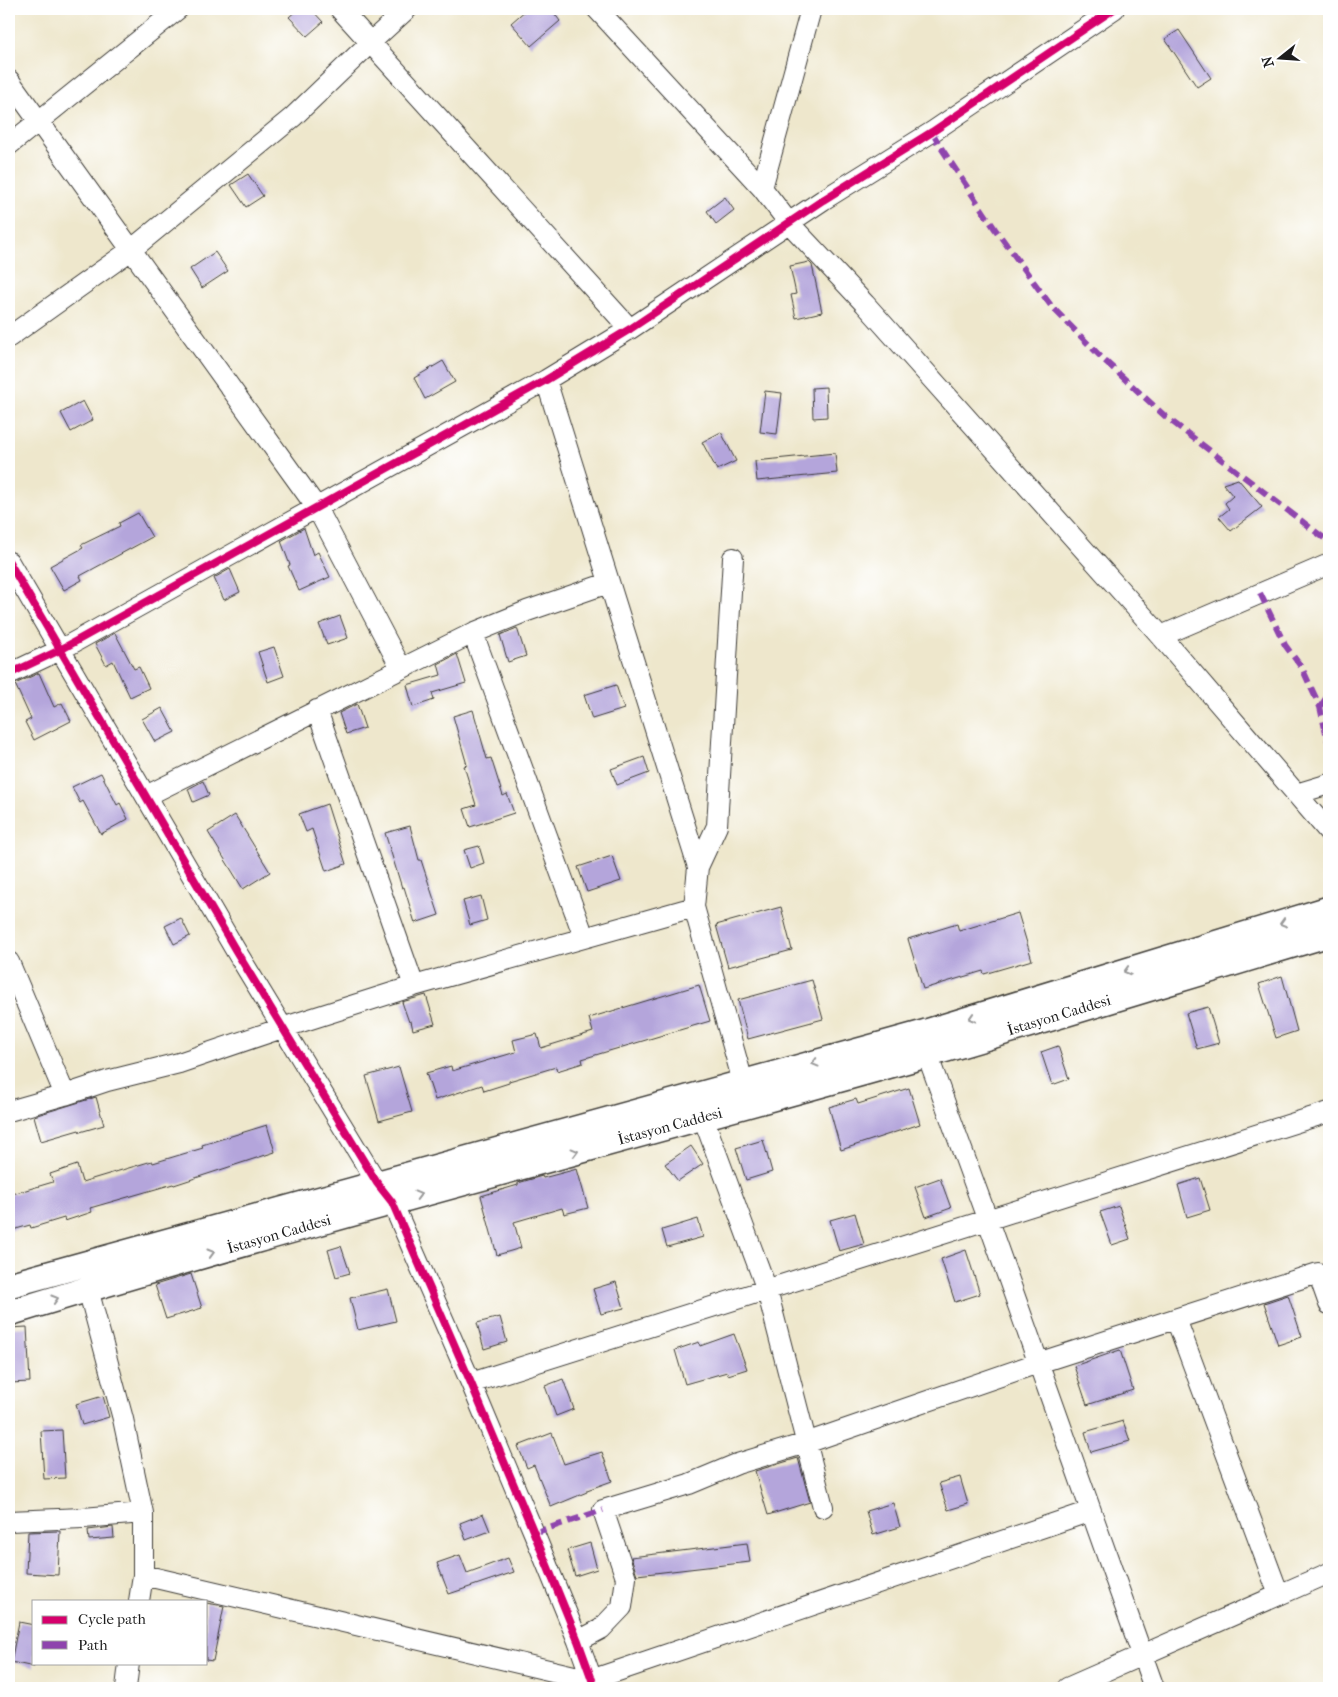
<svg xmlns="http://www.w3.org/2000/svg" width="1338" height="1697" font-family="'IM FELL French Canon',serif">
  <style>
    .building { fill: #b4a5db }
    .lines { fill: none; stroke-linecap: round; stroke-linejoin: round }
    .minor-casing { stroke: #3c3a36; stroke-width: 22 }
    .major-casing { stroke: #3c3a36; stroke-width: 28 }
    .minor { stroke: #fff; stroke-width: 20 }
    .major { stroke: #fff; stroke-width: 25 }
    .quiet { stroke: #8e44ad; stroke-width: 6; stroke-dasharray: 12 6; stroke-linecap: butt }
    .cycleway-casing { stroke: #fff; stroke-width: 11 }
    .cycleway { stroke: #d6006c; stroke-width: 8 }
    .oneway { stroke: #999 }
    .labels { text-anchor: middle; stroke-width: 5; stroke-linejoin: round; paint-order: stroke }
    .street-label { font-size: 15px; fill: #1c1c1c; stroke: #fff }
  </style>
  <rect width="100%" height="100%" fill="#fff"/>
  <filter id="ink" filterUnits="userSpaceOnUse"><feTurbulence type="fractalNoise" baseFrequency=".02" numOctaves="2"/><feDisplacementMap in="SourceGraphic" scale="10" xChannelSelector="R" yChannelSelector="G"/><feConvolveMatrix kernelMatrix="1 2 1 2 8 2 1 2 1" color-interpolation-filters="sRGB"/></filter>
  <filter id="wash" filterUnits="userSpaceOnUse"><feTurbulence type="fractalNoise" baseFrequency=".0096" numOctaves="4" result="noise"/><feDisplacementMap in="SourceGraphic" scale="20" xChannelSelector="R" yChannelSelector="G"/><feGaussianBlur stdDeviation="1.12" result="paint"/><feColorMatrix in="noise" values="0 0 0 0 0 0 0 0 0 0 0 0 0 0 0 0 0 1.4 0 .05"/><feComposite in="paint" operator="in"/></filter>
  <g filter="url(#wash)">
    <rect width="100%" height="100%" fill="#eee7cc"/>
    <g id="blocks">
      <path class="building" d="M298 9H311L323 22 307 36 289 17Z
        M527 9H551L560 21 531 46 511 23Z
        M1179 30 1211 78 1197 87 1165 39Z
        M248 174 263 196 246 207 231 185Z
        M725 197 734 210 716 224 707 211Z
        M215 252 228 271 202 288 190 269Z
        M809 262 812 265 822 312 796 318 791 295 796 294 790 266Z
        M443 361 455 382 425 399 414 378Z
        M826 387 827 417 813 418 812 388Z
        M765 391 782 393 777 434 760 432Z
        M83 401 93 420 71 432 61 413Z
        M721 432 736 461 717 470 702 442Z
        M835 453 837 473 757 481 755 461Z
        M1238 479 1262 507 1231 531 1219 517 1229 509 1225 503 1233 496 1223 484Z
        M138 513 152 537 80 576 82 580 64 590 50 566 83 548 81 545 120 526 119 523Z
        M304 528 313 555 318 552 330 577 299 591 288 566 290 565 281 541Z
        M230 569 240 592 224 600 214 578Z
        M340 616 348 638 327 645 319 624Z
        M517 628 526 656 508 662 500 635Z
        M115 633 134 669 139 667 149 688 130 697 113 661 106 665 95 644Z
        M274 647 284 676 268 682 258 652Z
        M457 654 466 683 432 693 434 700 413 707 407 685 441 675 438 664Z
        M39 673 54 707 62 703 71 721 34 740 25 722 31 719 15 684Z
        M616 685 624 709 592 719 584 695Z
        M357 704 365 728 346 734 339 713Z
        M162 708 175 732 155 742 142 719Z
        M473 710 487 759 491 758 503 796 507 794 514 813 470 827 464 809 476 805 464 766 467 765 453 716Z
        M644 757 649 773 617 785 611 769Z
        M101 773 117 805 120 803 128 819 101 834 83 801 80 803 72 787Z
        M203 781 209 795 193 802 188 789Z
        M327 804 346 864 326 871 312 829 306 832 299 814Z
        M235 815 270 872 243 889 208 832Z
        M410 826 419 860H421L439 915 415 923 404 887 402 888 385 833Z
        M479 846 484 863 470 868 464 850Z
        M612 856 621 881 587 892 578 867Z
        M481 896 487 920 470 925 463 901Z
        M781 907 792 950 728 967 716 925Z
        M1018 913 1032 960 984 974 983 971 923 989 908 939 957 924 959 931Z
        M181 918 190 936 174 944 165 926Z
        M1282 976 1297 1031 1276 1038 1259 984Z
        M812 980 823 1019 748 1039 738 1000Z
        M699 985 710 1021 582 1059 583 1063 557 1071 556 1067 509 1081V1083L484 1091 482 1085 435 1100 426 1073 451 1066 452 1071 516 1052 513 1040 537 1034 541 1048 593 1032 589 1018Z
        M426 995 435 1024 413 1030 411 1021 409 1022 402 1002Z
        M1208 1007 1219 1043 1197 1049 1186 1013Z
        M1058 1046 1069 1079 1052 1085 1041 1052Z
        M399 1067 412 1112 379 1121 366 1076Z
        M909 1088 920 1124 841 1150 829 1107 856 1099 858 1104Z
        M96 1097 104 1125 80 1132 79 1130 41 1141 34 1116Z
        M267 1125 275 1152 174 1185 173 1184 90 1208 92 1212 65 1221 64 1218 31 1228 30 1225 9 1231V1195L53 1182 50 1174 77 1165 82 1182 152 1161 153 1163 203 1148 202 1145Z
        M763 1140 772 1172 746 1180 736 1148Z
        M691 1146 703 1164 678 1181 665 1164Z
        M577 1169 588 1208 564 1214 562 1208 514 1222 521 1248 497 1255 481 1196 518 1185V1183L542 1176 543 1178Z
        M940 1178 951 1208 926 1217 915 1187Z
        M1200 1178 1210 1210 1187 1217 1178 1185Z
        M1119 1206 1130 1239 1112 1245 1100 1212Z
        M855 1213 864 1244 839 1251 830 1220Z
        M698 1219 703 1237 667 1247 662 1230Z
        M341 1246 350 1273 336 1277 328 1250Z
        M966 1250 980 1294 955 1302 941 1259Z
        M191 1274 202 1308 166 1319 155 1285Z
        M616 1282 624 1308 601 1314 593 1289Z
        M388 1289 396 1321 358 1330 350 1298Z
        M1288 1295 1302 1337 1278 1345 1264 1303Z
        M500 1317 507 1342 484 1349 477 1323Z
        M27 1327 30 1382 9 1383V1328Z
        M734 1334 747 1369 728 1375 727 1372 685 1384 675 1350 699 1342 700 1346Z
        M1120 1350 1133 1390 1087 1405 1074 1366Z
        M563 1379 574 1409 556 1416 545 1386Z
        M103 1396 109 1417 82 1425 76 1404Z
        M1123 1421 1130 1441 1091 1452 1085 1432Z
        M62 1430 65 1478 44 1479 41 1431Z
        M552 1433 564 1464 602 1452 612 1481 587 1490V1492L551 1507 534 1465 527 1468 518 1446Z
        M798 1458 810 1502 768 1515 755 1471Z
        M960 1477 968 1504 948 1510 939 1483Z
        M893 1503 900 1527 873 1535 866 1511Z
        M483 1514 490 1531 466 1540 460 1523Z
        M113 1527 114 1538 89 1540 88 1530Z
        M60 1531 58 1575 26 1573 28 1532Z
        M590 1543 597 1569 575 1576 567 1550Z
        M747 1543 750 1562 637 1575 631 1557Z
        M460 1555 467 1573 508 1558 514 1572 449 1594 437 1563Z
        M206 1603 224 1606 213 1661 206 1660Z
        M19 1622 34 1625V1667L11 1662Z"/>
    </g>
  </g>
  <g filter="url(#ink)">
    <use href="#blocks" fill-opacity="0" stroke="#3c3a36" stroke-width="1"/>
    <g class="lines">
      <g class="minor-casing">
        <path id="minor" d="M340 9 630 329
          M597 9 762 188 789 223 865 304 1161 636 1329 832
          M9 80 317 508 401 668
          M9 145 178 9
          M762 188 811 9
          M9 337 131 250 293 117 371 42 407 9
          M546 380 698 867
          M9 562 236 951 377 1183 392 1202 471 1383 534 1533 578 1641 595 1688
          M473 633 584 937
          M1161 636 1329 564
          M9 674 60 650 546 380 630 329 823 200 932 132 1114 9
          M317 710 414 986
          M1296 794 1329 784
          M146 796 473 633 527 611 608 583
          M694 907 698 867 717 826 733 558
          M9 962 65 1095
          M927 1054 988 1221 1154 1688
          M9 1111 65 1095 107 1081 179 1063 282 1028 414 986 694 907 743 1082
          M703 1117 767 1290 823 1507
          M88 1289 123 1419 143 1513
          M1176 1319 1279 1595
          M471 1383 1329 1112
          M9 1521 83 1518 143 1513V1575L139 1601
          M143 1575 591 1680 1091 1511
          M578 1641 601 1629 622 1607 626 1578 603 1510 689 1484 737 1464 806 1443 1038 1363 1318 1273 1329 1304
          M126 1688 129 1663
          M1067 1688 1329 1573"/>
      </g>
      <g class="major-casing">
        <path id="major" d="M9 1285 920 1034 1329 909
          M9 1313C312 1220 620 1142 926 1055 1061 1016 1195 974 1329 934"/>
      </g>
      <use href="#minor" class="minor"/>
      <use href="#major" class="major"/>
      <path class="quiet" d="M932 132 940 146 995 229 1052 307 1103 359 1166 417 1329 542
        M1260 593 1285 645 1302 668 1320 707 1329 746
        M1320 707 1329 694
        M534 1533 603 1510"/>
      <g class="cycleway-casing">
        <path id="cycleway" d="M9 562 236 951 377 1183 392 1202 471 1383 534 1533 578 1641 595 1688
          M9 674 60 650 546 380 630 329 823 200 932 132 1114 9"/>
      </g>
      <use href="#cycleway" class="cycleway"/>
    </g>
    <defs><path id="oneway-chevron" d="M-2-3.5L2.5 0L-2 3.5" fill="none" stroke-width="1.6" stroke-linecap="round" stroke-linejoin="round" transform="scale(1.25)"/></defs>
    <g class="oneway">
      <use href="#oneway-chevron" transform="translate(1283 923) rotate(163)"/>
      <use href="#oneway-chevron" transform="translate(1127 971) rotate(163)"/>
      <use href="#oneway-chevron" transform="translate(972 1018) rotate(163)"/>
      <use href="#oneway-chevron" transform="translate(815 1063) rotate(165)"/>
      <use href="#oneway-chevron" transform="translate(575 1152) rotate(-15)"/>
      <use href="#oneway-chevron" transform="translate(418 1195) rotate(-15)"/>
      <use href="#oneway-chevron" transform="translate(211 1253) rotate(-16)"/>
      <use href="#oneway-chevron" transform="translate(55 1299) rotate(-17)"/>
    </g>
  </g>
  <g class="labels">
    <g class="street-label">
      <text transform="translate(1059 1015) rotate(-17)" y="5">İstasyon Caddesi</text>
      <text transform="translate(670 1126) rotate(-15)" y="5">İstasyon Caddesi</text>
      <text transform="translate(279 1234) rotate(-16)" y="5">İstasyon Caddesi</text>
    </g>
  </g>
  <rect width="1338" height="1697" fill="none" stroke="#fff" stroke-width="30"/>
  <rect x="32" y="1600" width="175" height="65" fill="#ffffff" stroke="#a4a4a4"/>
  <rect x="42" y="1616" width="25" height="8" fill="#d6006c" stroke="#a4a4a4"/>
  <text x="78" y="1624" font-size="15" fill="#1c1c1c">Cycle path</text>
  <rect x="42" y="1641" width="25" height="8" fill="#8e44ad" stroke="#a4a4a4"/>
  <text x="78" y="1650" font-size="15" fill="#1c1c1c">Path</text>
  <g transform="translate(1280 58) rotate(253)" stroke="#ffffff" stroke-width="4" paint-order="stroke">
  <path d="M0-4L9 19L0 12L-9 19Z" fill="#1c1c1c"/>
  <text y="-8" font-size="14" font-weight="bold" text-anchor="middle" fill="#1c1c1c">N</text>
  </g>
</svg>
